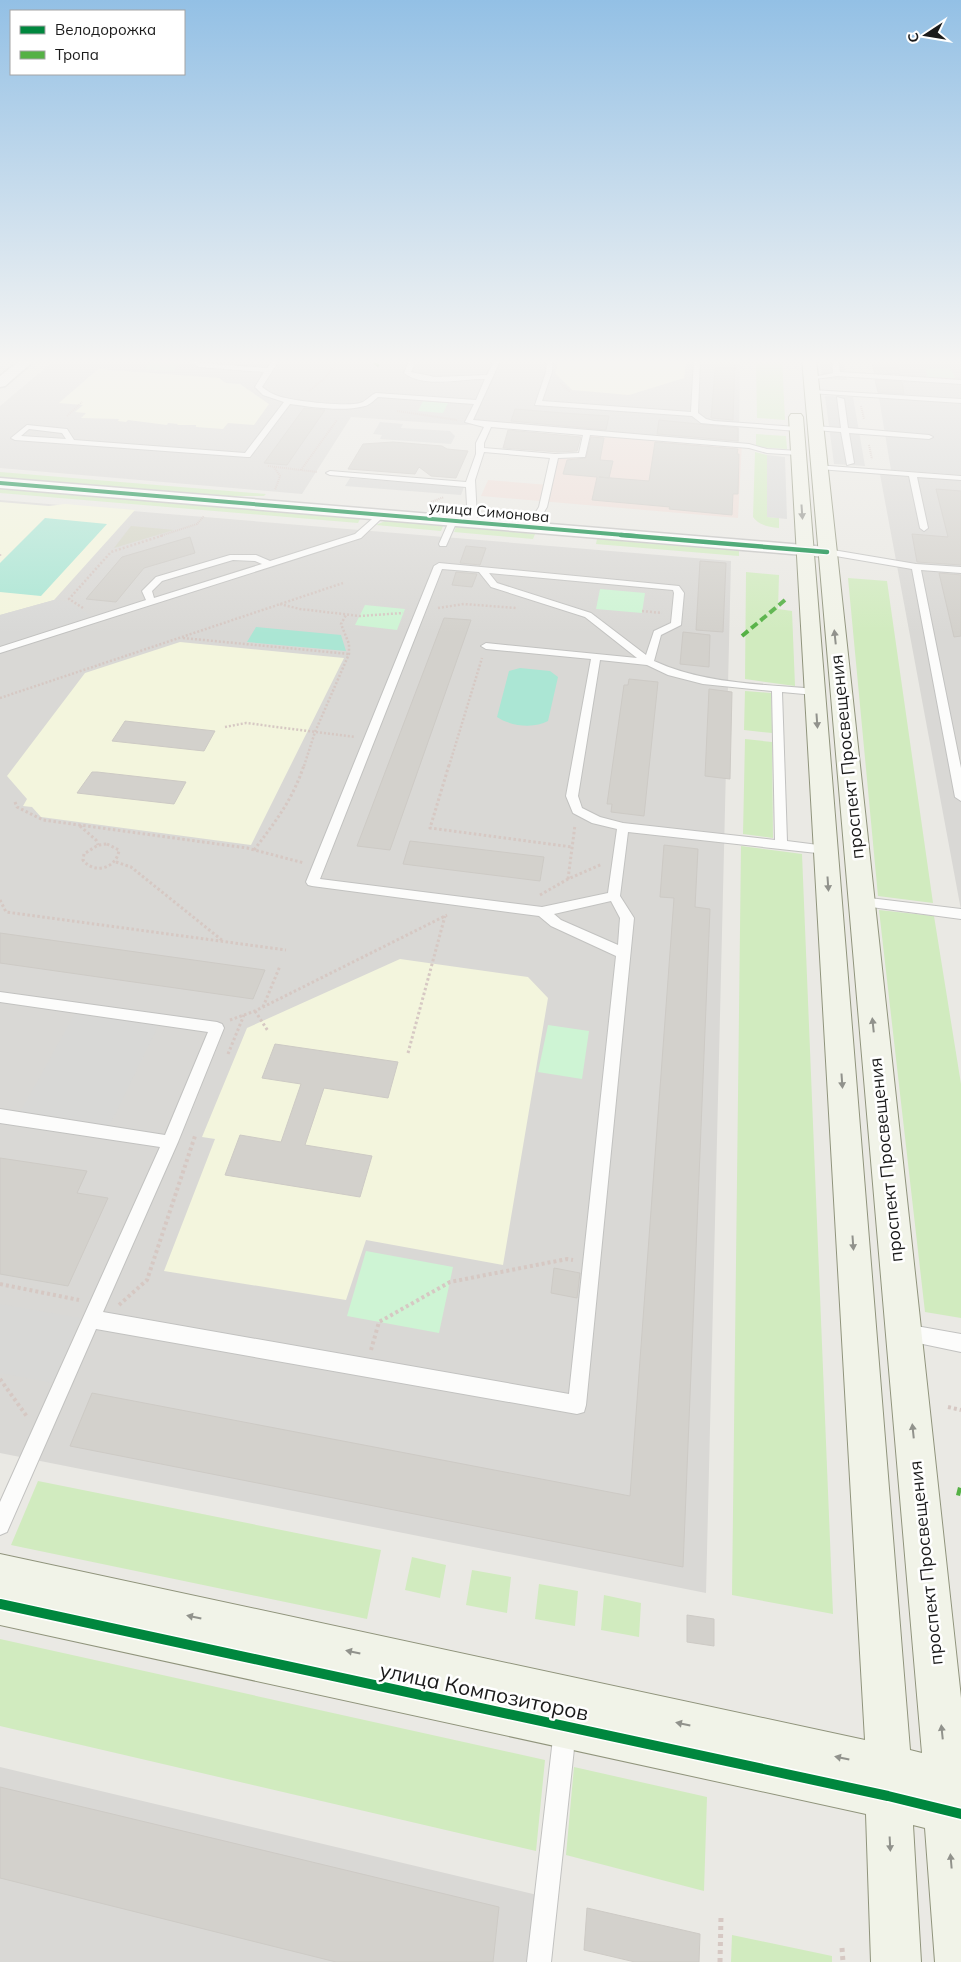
<svg xmlns="http://www.w3.org/2000/svg" width="961" height="1962" font-family="Mulish,sans-serif">
  <style>
    .residential { fill: #d9d8d5 }
    .commercial { fill: #eeddd7 }
    .education { fill: #f3f5dd }
    .construction { fill: #d3d4c5 }
    .grass { fill: #d1ebbf }
    .park { fill: #cef4d4 }
    .pitch { fill: #abe6d4 }
    .parking { fill: #d8d8d6 }
    .building { fill: #d3d1cc; stroke: #cdcac5 }
    .lines { fill: none; stroke-linecap: round; stroke-linejoin: round }
    .lane-casing { stroke: #c2c2c0; stroke-width: 2 }
    .street-casing { stroke: #c2c2c0; stroke-width: 3 }
    .secondary-casing { stroke: #90947c; stroke-width: 2 }
    .path-far4 { stroke: #d6c8c3; stroke-width: 2; stroke-dasharray: 1 1; stroke-linecap: butt }
    .path-far3 { stroke: #d6c8c3; stroke-width: 2.5; stroke-dasharray: 2 2; stroke-linecap: butt }
    .path-far2 { stroke: #d6c8c3; stroke-width: 3; stroke-dasharray: 2.5 2.5; stroke-linecap: butt }
    .path-far1 { stroke: #d6c8c3; stroke-width: 4; stroke-dasharray: 3 3; stroke-linecap: butt }
    .path { stroke: #d6c8c3; stroke-width: 5; stroke-dasharray: 4 4; stroke-linecap: butt }
    .lane { fill: #fcfcfb; fill-rule: evenodd }
    .street { fill: #fcfcfb; fill-rule: evenodd }
    .secondary { fill: #f1f3e8; fill-rule: evenodd }
    .quiet-far2 { stroke: #55b145; stroke-width: 2.5; stroke-dasharray: 5.5 2.5; stroke-linecap: butt }
    .quiet-far1 { stroke: #55b145; stroke-width: 4; stroke-dasharray: 8 4; stroke-linecap: butt }
    .quiet { stroke: #55b145; stroke-width: 8; stroke-dasharray: 16 8; stroke-linecap: butt }
    .cycleway-far2-casing { stroke: #fff; stroke-width: 5.5 }
    .cycleway-far1-casing { stroke: #fff; stroke-width: 7 }
    .cycleway-casing { stroke: #fff; stroke-width: 13 }
    .cycleway-far2 { stroke: #00873e; stroke-width: 4 }
    .cycleway-far1 { stroke: #00873e; stroke-width: 4.5 }
    .cycleway { stroke: #00873e; stroke-width: 10 }
    .oneway { fill: #91928c }
    .labels { text-anchor: middle; stroke-width: 5; stroke-linejoin: round; paint-order: stroke }
    .far-street-label { font-size: 15px; fill: #1b1b1b; stroke: #fff }
    .street-label { font-size: 18px; fill: #1b1b1b; stroke: #fff }
    .near-street-label { font-size: 21px; fill: #1b1b1b; stroke: #fff }
  </style>
  <rect width="100%" height="100%" fill="#eae9e4"/>
  <path class="residential" d="M56 359H740L739 442 493 424 461 425 351 417 302 494 0 468V406Z
    M871 359H961V404L879 398Z
    M879 469 961 475V910Z
    M0 500 731 561 706 1593 0 1453Z
    M0 1767 554 1899 548 1962H0Z"/>
  <path class="commercial" d="M586 431 742 443 738 518 481 496 488 480 549 485 558 454 579 456Z"/>
  <path class="education" d="M560 359H679L686 363 684 378 629 395 572 390 555 373Z
    M98 369 219 378 226 383 240 384 269 404 254 425 228 423 223 429 196 427V425H177L178 424 168 423 167 425 128 420 126 422 118 421 119 419 81 418 86 413 75 412 83 405 59 403Z
    M0 502 49 506 65 504 135 510 54 600 0 615Z
    M180 642 344 658 251 845 41 817 32 807 23 806 27 799 7 776 85 673Z
    M400 959 528 977 548 998 503 1265 366 1240 346 1300 164 1271 215 1139 202 1137 247 1028Z"/>
  <path class="construction" d="M131 526 174 530 114 548Z"/>
  <path class="grass" d="M756 359H782L785 420 757 418Z
    M756 434 786 436 787 449 756 447Z
    M755 452 767 455V517L779 518V528C768 527 759 525 753 517Z
    M0 472 266 494 264 496H228L0 477Z
    M0 489 360 519 358 523 0 493Z
    M385 521 443 526 441 531 376 525Z
    M456 527 535 534 533 539 454 532Z
    M597 539 739 551V556L596 544Z
    M746 572 779 575 778 609 792 611 795 686 745 679Z
    M848 578 887 581 933 903 878 896Z
    M745 691 771 693 772 733 744 730Z
    M745 739 772 742 773 838 743 834Z
    M741 846 802 854 833 1614 732 1595Z
    M879 910 934 916 961 1084V1318L925 1312Z
    M38 1481 381 1550 367 1619 11 1545Z
    M412 1557 446 1565 440 1598 405 1590Z
    M472 1570 511 1577 507 1613 466 1605Z
    M539 1584 578 1591 575 1626 535 1619Z
    M604 1595 641 1603 639 1637 601 1630Z
    M0 1639 545 1760 536 1851 0 1726Z
    M574 1767 707 1797 704 1891 566 1855Z
    M732 1935 832 1956V1962H731Z"/>
  <path class="park" d="M153 359H184L174 371 145 369Z
    M925 368 951 369 955 378 928 377Z
    M423 401 448 403 443 413 418 411Z
    M600 589 645 593 642 613 596 609Z
    M365 605 405 609 397 630 355 625Z
    M548 1025 589 1031 582 1079 538 1072Z
    M366 1251 453 1267 439 1333 347 1316Z"/>
  <path class="pitch" d="M45 518 107 524 41 596 0 592V563Z
    M256 627 341 635 346 651 247 642Z
    M520 668 550 671 558 677 548 721C534 729 510 726 497 717L509 671Z"/>
  <path class="parking" d="M107 359H150L139 370 98 367Z
    M191 359H209L233 361 221 374 179 371Z
    M820 359H843L847 380 822 379Z
    M825 396 853 397 865 466 834 464Z
    M879 398 961 404V475L891 470Z
    M380 422 403 424 401 428 450 431 455 436 451 444 380 439 382 435 373 434Z
    M767 455 785 457 787 519 767 517Z
    M350 478 464 487 461 495 345 486Z
    M54 600 68 601 91 616 0 646V615Z
    M78 1008 161 1020 106 1133 17 1118Z
    M0 1304 81 1318 53 1383 0 1373Z"/>
  <path class="building" d="M716 359H735L733 420 711 418Z
    M871 359H896L900 374 874 372Z
    M875 380 902 382 904 394 878 392Z
    M304 408 325 410 287 465 264 463Z
    M515 409 563 413 609 416 606 430 511 421Z
    M659 420 738 428V441L657 434Z
    M508 430 581 437 577 451 558 452 503 448Z
    M591 437 604 438 600 460 613 461 609 478 599 477 649 481 655 442 738 449 737 454H739L738 494H733L732 515 669 509 670 507 592 500 597 477 563 474 567 460 586 458Z
    M393 442 442 446 447 449 468 451 456 478 431 476 419 467 415 474 348 469 363 444Z
    M936 489 961 491V565L917 562 912 534 948 537Z
    M190 537 195 553 144 568 116 602 86 599 122 557Z
    M466 546 486 548 480 565 460 563Z
    M700 561 726 563 723 632 696 630Z
    M456 572 477 574 472 587 452 585Z
    M939 573 961 575V636L954 637Z
    M444 618 471 620 390 850 357 846Z
    M683 632 710 635 709 667 680 664Z
    M629 679 658 682 644 816 611 812 612 804H607L624 685H628Z
    M709 689 732 692 730 779 705 776Z
    M125 721 215 731 204 751 112 741Z
    M92 772H97L186 782 174 804 77 793Z
    M410 841 544 857 540 881 403 864Z
    M664 845 698 849 695 907 710 909 683 1567 70 1446 92 1393 630 1496 674 898 660 897Z
    M0 933 265 970 253 999 0 963Z
    M275 1044 398 1062 388 1098 324 1088 305 1145 372 1156 360 1197 225 1175 240 1135 281 1142 301 1084 262 1078Z
    M0 1158 87 1171 77 1193 108 1198 68 1286 0 1274Z
    M554 1268 580 1273 577 1298 551 1293Z
    M687 1615 714 1619V1646L687 1642Z
    M0 1787 499 1907 493 1962H336L0 1878Z
    M587 1908 700 1934 699 1962H635L584 1950Z"/>
  <g class="lines">
    <g class="lane-casing">
      <path id="lane" d="M186 359H194L201 363 267 368 272 362 264 359H280L262 387C267 391 272 394 278 396 292 401 351 408 363 402 368 399 371 395 376 393L476 400 485 379C461 378 425 389 404 373L410 359H416L411 372 435 377 487 375 495 359H501L473 420 749 444 767 449 798 451 802 453 798 455 767 453 749 448 590 435 585 457 558 458 547 507 533 530 530 531 526 528 539 507 550 458 484 452 475 480 477 518 476 523 472 526 468 523 466 487 330 475 326 473 330 471 466 482 476 454V443L484 427 465 422 474 404 378 397C374 400 370 405 365 406 342 412 313 407 290 404L250 457H247L15 440 11 438 27 425 67 429 74 440 245 453 284 402 263 395 255 387 264 372 199 367ZM491 427 583 435 579 453 555 454 484 448V443ZM29 429 62 433 66 439 21 436Z
        M547 359H553L552 372 542 401 691 412 694 359H700L698 413 706 419 714 421 797 427 801 429 797 431 711 424 701 423 692 416 535 405 546 372Z
        M832 359H838L840 372 961 380V384L837 376 808 380V378L833 373Z
        M812 390 961 399V403L810 393 808 392Z
        M837 397 844 399 848 428 929 435 933 437 929 439 849 433 854 463 847 465 841 432 815 430 811 428 815 426 841 428Z
        M816 465 961 476V480L917 477 928 528 924 531 920 528 909 476 819 469 815 467Z
        M380 512 384 515 383 517 361 538 0 653V647L146 600 142 591 156 577 230 555H256L270 561 355 534ZM233 560 255 561 262 564 154 598 152 591 162 581Z
        M450 519 457 521 446 546H440L439 544Z
        M827 549 916 564 961 567V573L921 570 961 768V801L955 797 912 569 824 554V550Z
        M439 563 679 586 684 593 681 625 661 635 654 661C704 684 761 684 815 689L820 692 815 695 782 692 787 841 826 846 830 847 832 850 830 853 826 854 628 832 620 896 634 918 586 1405 584 1412 577 1414 96 1329 7 1532 0 1535V1502L160 1147 0 1123V1109L165 1135 208 1032 0 1002V992L217 1022 222 1024 224 1028 178 1142 103 1312 569 1394 616 956 551 926 539 916 312 886 308 885 306 882 434 566ZM442 569 479 572 491 587 585 617 637 658 486 643 481 646 486 649 591 659 566 796 573 813 592 823 617 829 608 893 542 907 320 879ZM489 573 673 590 674 593 671 623 654 631 646 655 591 613 497 583ZM600 660 647 665 668 675 703 684 772 691 775 840 623 823 600 817 582 808 578 796ZM611 901 620 918 618 945 561 920 554 914Z
        M861 897 961 909V919L856 905 855 902 856 899Z
        M905 1324 961 1334V1352L899 1339 896 1333 899 1327Z
        M565 1719 573 1722 576 1730 551 1962H527L554 1730 557 1722Z"/>
    </g>
    <g class="street-casing">
      <path id="street" d="M22 359H36L5 386 0 387V376Z
        M0 478 827 547 833 548 835 552 833 556 827 557 0 488Z"/>
    </g>
    <g class="secondary-casing">
      <path id="secondary" d="M802 359H816L961 1698V1962H935L925 1828 913 1825 921 1962H871L866 1814 0 1625V1554L865 1740 789 417 791 414H801L803 417 910 1750 922 1753Z"/>
    </g>
    <path class="path-far4" d="M560 383 570 392
      M309 391 324 379 340 359
      M861 406 864 419
      M397 411 457 420
      M67 416 82 402
      M869 445 872 459
      M268 466 317 472
      M274 467 280 476 275 490
      M301 470 337 420
      M431 502 444 497
      M160 536 197 524 204 516"/>
    <path class="path-far3" d="M0 554V557
      M280 604 300 609 360 616 403 613
      M83 608 69 599 111 552 164 535
      M438 608 464 604 516 608
      M642 611 662 613
      M183 638 349 654
      M0 698 343 583
      M225 727 246 723 355 737
      M304 766 315 732 349 654V644L341 624 346 615
      M449 766 482 658"/>
    <path class="path-far2" d="M449 765 430 828 572 847
      M15 802 17 807 43 820 247 848 304 863
      M80 826 96 840 98 845
      M107 844 119 850C117 868 94 875 83 860L84 854 98 845Z
      M254 850C276 821 293 799 304 765
      M116 862 131 867 223 941
      M568 879 575 825
      M540 895 568 879 602 864
      M0 900 6 912 286 950
      M263 1007 280 966
      M255 1011 268 1031
      M230 1020 255 1011 447 915
      M408 1053 445 916
      M228 1054 244 1015"/>
    <path class="path-far1" d="M0 1284 79 1300
      M119 1305 147 1280 195 1136
      M371 1350 379 1322 450 1282 567 1259 573 1260
      M0 1379 28 1418
      M948 1407 961 1410"/>
    <path class="path" d="M842 1948 843 1962
      M720 1962 721 1917"/>
    <use href="#lane" class="lane"/>
    <use href="#street" class="street"/>
    <use href="#secondary" class="secondary"/>
    <path class="quiet-far2" d="M367 359 379 366"/>
    <path class="quiet-far1" d="M742 636 785 600"/>
    <path class="quiet" d="M957 1491 961 1492"/>
    <g class="cycleway-far2-casing">
      <path id="cycleway-far2" d="M0 483 636 536"/>
    </g>
    <g class="cycleway-far1-casing">
      <path id="cycleway-far1" d="M621 535 827 552"/>
    </g>
    <g class="cycleway-casing">
      <path id="cycleway" d="M0 1604 888 1796 961 1814"/>
    </g>
    <use href="#cycleway-far2" class="cycleway-far2"/>
    <use href="#cycleway-far1" class="cycleway-far1"/>
    <use href="#cycleway" class="cycleway"/>
  </g>
  <defs><path id="oneway-solid" d="M-6-.8H1V-3.2L6.5 0L1 3.2V.8H-6Z" transform="scale(1.25)"/></defs>
  <g class="oneway">
    <use href="#oneway-solid" transform="translate(802 512) rotate(86)"/>
    <use href="#oneway-solid" transform="translate(835 637) rotate(-96)"/>
    <use href="#oneway-solid" transform="translate(817 721) rotate(86)"/>
    <use href="#oneway-solid" transform="translate(828 884) rotate(86)"/>
    <use href="#oneway-solid" transform="translate(873 1025) rotate(-96)"/>
    <use href="#oneway-solid" transform="translate(842 1081) rotate(86)"/>
    <use href="#oneway-solid" transform="translate(853 1243) rotate(86)"/>
    <use href="#oneway-solid" transform="translate(913 1431) rotate(-96)"/>
    <use href="#oneway-solid" transform="translate(194 1617) rotate(-168)"/>
    <use href="#oneway-solid" transform="translate(353 1652) rotate(-168)"/>
    <use href="#oneway-solid" transform="translate(683 1724) rotate(-168)"/>
    <use href="#oneway-solid" transform="translate(942 1732) rotate(-96)"/>
    <use href="#oneway-solid" transform="translate(842 1758) rotate(-168)"/>
    <use href="#oneway-solid" transform="translate(890 1844) rotate(87)"/>
    <use href="#oneway-solid" transform="translate(951 1861) rotate(-95)"/>
  </g>
  <linearGradient id="sky" x2="0" y2="1"><stop stop-color="#93c0e5"/><stop offset="0.57" stop-color="#f6f5f3"/><stop offset="1" stop-color="#f6f5f3" stop-opacity="0"/></linearGradient>
  <rect width="961" height="634" fill="url(#sky)"/>
  <g class="labels">
    <g class="far-street-label">
      <text transform="translate(489 512) rotate(5)" y="5">улица Симонова</text>
    </g>
    <g class="street-label">
      <text transform="translate(847 757) rotate(-96)" y="6">проспект Просвещения</text>
      <text transform="translate(886 1160) rotate(-96)" y="6">проспект Просвещения</text>
      <text transform="translate(926 1563) rotate(-96)" y="6">проспект Просвещения</text>
    </g>
    <g class="near-street-label">
      <text transform="translate(484 1692) rotate(12)" y="7">улица Композиторов</text>
    </g>
  </g>
  <rect x="10" y="10" width="175" height="65" fill="#ffffff" stroke="#a4a4a4"/>
  <rect x="20" y="26" width="25" height="8" fill="#00873e" stroke="#a4a4a4"/>
  <text x="55" y="35" font-size="15" fill="#1b1b1b">Велодорожка</text>
  <rect x="20" y="51" width="25" height="8" fill="#55b145" stroke="#a4a4a4"/>
  <text x="55" y="60" font-size="15" fill="#1b1b1b">Тропа</text>
  <g transform="translate(926 35) rotate(258)" stroke="#ffffff" stroke-width="4" paint-order="stroke">
  <path d="M0-4L9 19L0 12L-9 19Z" fill="#1b1b1b"/>
  <text y="-8" font-size="14" font-weight="bold" text-anchor="middle" fill="#1b1b1b">С</text>
  </g>
</svg>
